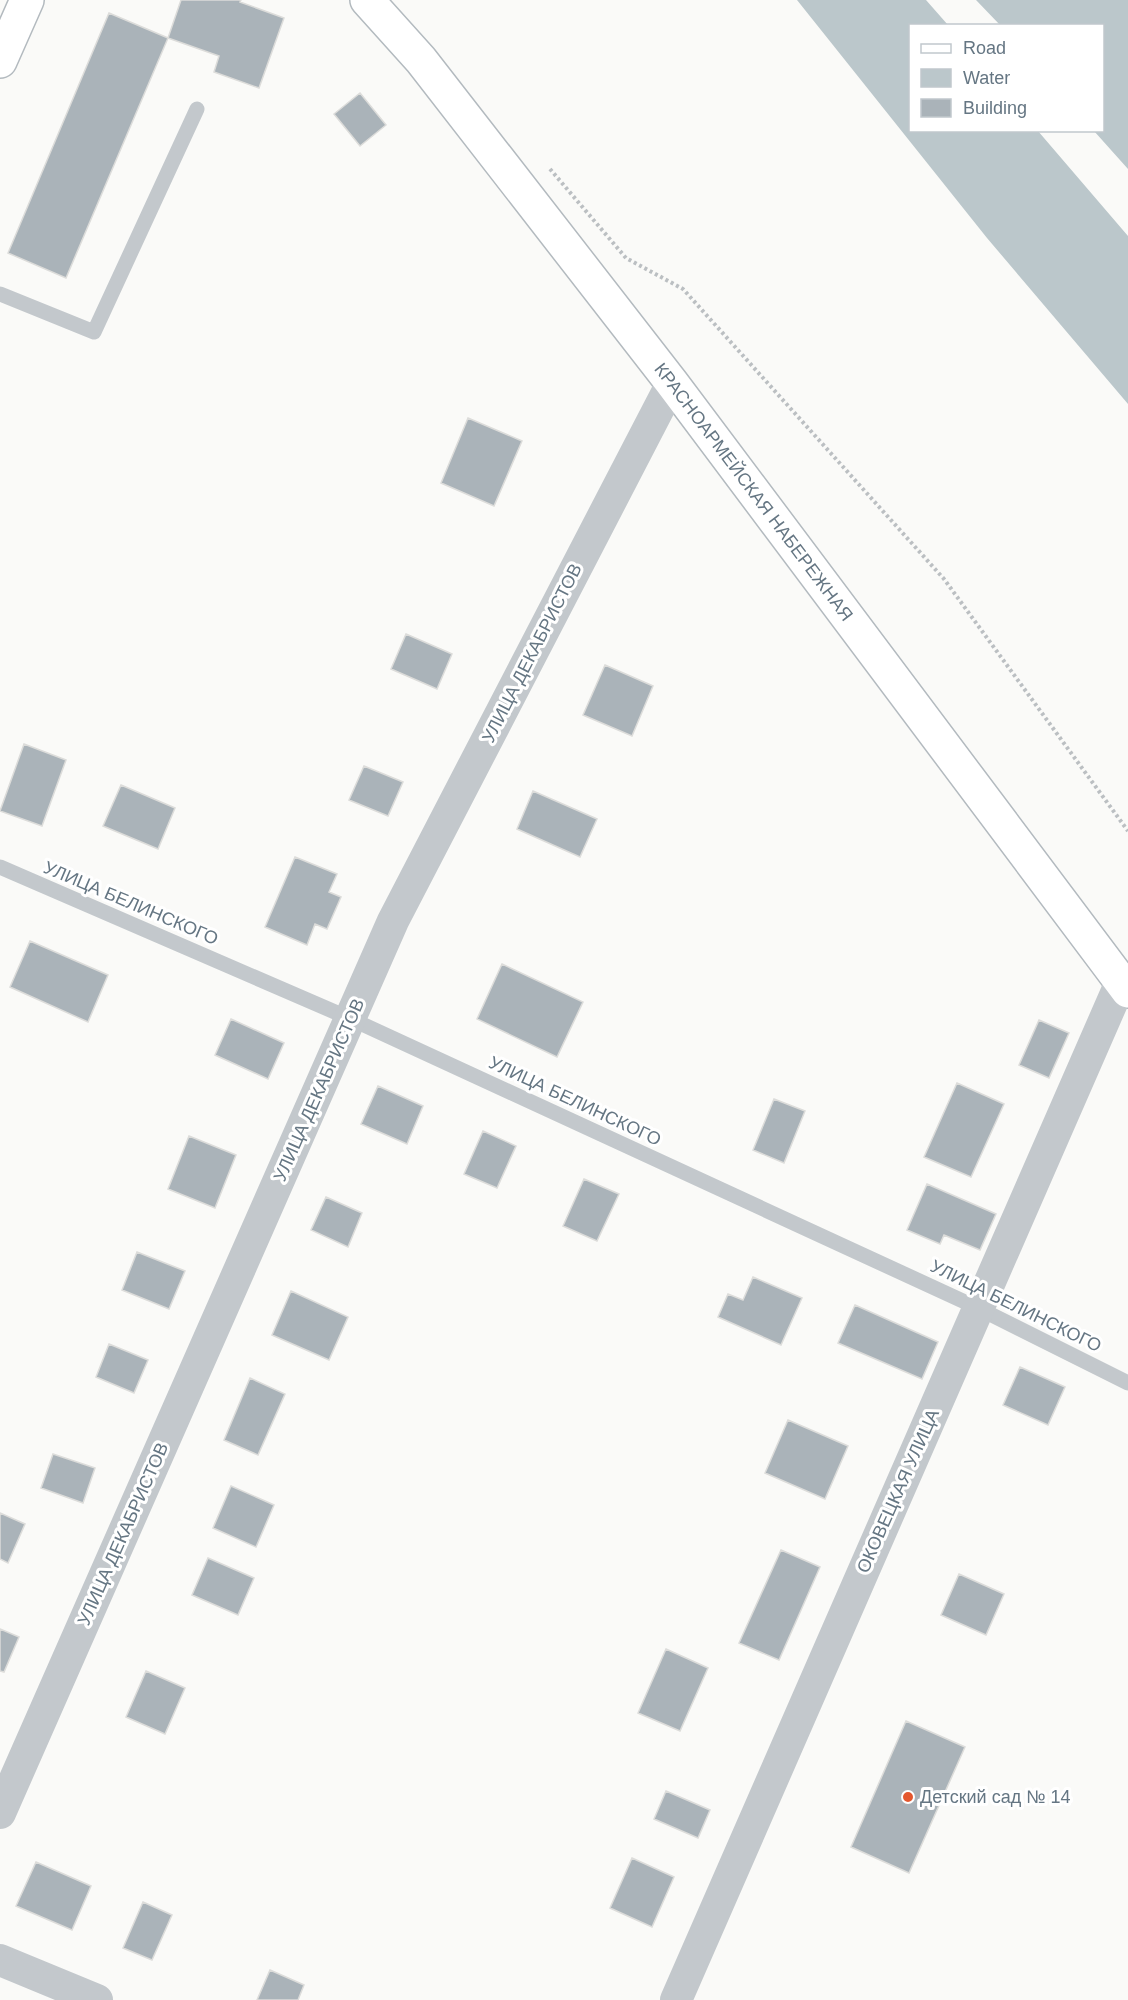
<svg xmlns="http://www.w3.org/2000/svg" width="1128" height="2000" font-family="Helvetica,sans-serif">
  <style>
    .water { fill: #bbc7cb }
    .building { fill: #aab3b9; stroke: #dcdcda; stroke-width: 1.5 }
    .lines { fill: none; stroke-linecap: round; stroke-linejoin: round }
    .secondary-casing { stroke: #b3babf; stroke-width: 36 }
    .path { stroke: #bbbfc2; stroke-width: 4; stroke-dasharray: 3 3; stroke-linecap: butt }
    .lane { stroke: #c3c8cc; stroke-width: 15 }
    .street { stroke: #c3c8cc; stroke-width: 32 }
    .secondary { stroke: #fff; stroke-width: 33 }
    .poi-dot { fill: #e4572e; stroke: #fff; stroke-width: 2 }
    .labels { text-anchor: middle; stroke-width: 6; stroke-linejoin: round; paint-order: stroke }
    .street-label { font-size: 18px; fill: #657683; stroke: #fff }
    .poi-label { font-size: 18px; fill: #657683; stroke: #fff; text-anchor: start }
  </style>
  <rect width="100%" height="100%" fill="#fafaf8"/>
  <path class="water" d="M797 0H926L948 25 910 26V130L1038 131 1128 236V404L987 238Z
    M976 0H1128V169L1094 131 1102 130V26L1000 25Z"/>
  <path class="building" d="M181 0H241L240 2 284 18 259 88 214 72 219 56 168 38Z
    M109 13 168 38 66 278 8 253Z
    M360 93 386 125 360 146 334 114Z
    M468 418 522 441 494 506 441 483Z
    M406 634 452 654 437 689 391 669Z
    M605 665 653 686 632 736 583 715Z
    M24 744 66 760 42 826 0 811Z
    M364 766 403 782 388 816 349 800Z
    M121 785 175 808 158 849 103 826Z
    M533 791 597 819 580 857 517 829Z
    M295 857 337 874 329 892 341 897 327 929 315 924 307 945 265 927Z
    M30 941 108 975 88 1022 10 987Z
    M502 964 583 1002 557 1057 477 1019Z
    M231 1019 284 1043 268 1079 215 1055Z
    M1039 1020 1069 1033 1049 1078 1019 1065Z
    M957 1083 1004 1104 971 1177 924 1157Z
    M378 1086 423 1106 407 1144 361 1124Z
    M774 1099 805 1111 784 1163 753 1150Z
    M483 1131 516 1146 497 1188 464 1174Z
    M189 1136 236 1155 215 1208 168 1189Z
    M584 1179 619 1194 597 1241 563 1226Z
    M927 1184 996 1214 980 1250 944 1235 940 1244 907 1230Z
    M326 1197 362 1213 348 1247 311 1230Z
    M137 1252 185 1271 169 1309 122 1290Z
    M753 1277 802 1298 781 1345 718 1317 728 1294 743 1300Z
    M291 1291 348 1317 329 1360 272 1335Z
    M855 1305 938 1342 922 1379 838 1343Z
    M109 1344 148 1360 134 1393 96 1377Z
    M1020 1367 1065 1387 1048 1425 1003 1405Z
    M250 1378 285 1394 258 1455 224 1440Z
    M788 1420 848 1446 825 1499 765 1473Z
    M53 1454 95 1468 83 1503 41 1488Z
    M231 1486 274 1505 256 1547 213 1528Z
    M0 1513 25 1524 8 1563 0 1559Z
    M781 1550 820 1567 779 1660 739 1643Z
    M208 1558 254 1578 238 1615 192 1595Z
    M959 1574 1004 1594 986 1635 941 1615Z
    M0 1629 19 1637 4 1672 0 1671Z
    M666 1649 708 1668 680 1731 638 1713Z
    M146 1671 185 1688 165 1734 126 1717Z
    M906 1721 965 1747 909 1873 851 1847Z
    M666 1791 710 1810 698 1838 654 1819Z
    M632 1858 674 1877 652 1927 610 1908Z
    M36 1862 91 1886 72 1930 16 1906Z
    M143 1902 172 1915 152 1960 123 1948Z
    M270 1970 304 1985 298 2000H257Z"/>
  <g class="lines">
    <g class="secondary-casing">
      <g id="secondary">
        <path id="s1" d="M367 0 421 60 672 383 1128 991"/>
        <path d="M0 61 27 0"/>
      </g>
    </g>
    <path class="path" d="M550 169 626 258 683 289 944 579 1128 831"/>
    <path class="lane" d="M0 294 94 332 197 109
      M0 867 351 1019 978 1308 1128 1383"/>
    <path class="street" d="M0 1813 393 921 672 383
      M0 1960 97 2000
      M676 2000 1121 982"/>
    <use href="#secondary" class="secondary"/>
  </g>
  <circle class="poi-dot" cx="908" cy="1797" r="6"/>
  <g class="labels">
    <g class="street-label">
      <text dy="6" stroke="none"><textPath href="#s1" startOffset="626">КРАСНОАРМЕЙСКАЯ НАБЕРЕЖНАЯ</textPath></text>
      <text transform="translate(532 653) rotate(-63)" y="6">УЛИЦА ДЕКАБРИСТОВ</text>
      <text transform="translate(131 903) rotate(23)" y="6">УЛИЦА БЕЛИНСКОГО</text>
      <text transform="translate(319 1090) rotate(-66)" y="6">УЛИЦА ДЕКАБРИСТОВ</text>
      <text transform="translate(575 1101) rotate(25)" y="6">УЛИЦА БЕЛИНСКОГО</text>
      <text transform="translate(1016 1306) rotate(26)" y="6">УЛИЦА БЕЛИНСКОГО</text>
      <text transform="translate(898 1491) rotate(-66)" y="6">ОКОВЕЦКАЯ УЛИЦА</text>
      <text transform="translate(123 1534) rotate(-66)" y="6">УЛИЦА ДЕКАБРИСТОВ</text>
    </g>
    <g class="poi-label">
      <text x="920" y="1803">Детский сад № 14</text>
    </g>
  </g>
  <rect x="909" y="24" width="195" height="108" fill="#ffffff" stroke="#c1c8cd" stroke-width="1.5"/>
  <rect x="921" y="44" width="30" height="9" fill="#ffffff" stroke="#c1c8cd" stroke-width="1.5"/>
  <text x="963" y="54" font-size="18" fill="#657683">Road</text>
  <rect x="921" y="69" width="30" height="18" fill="#bbc7cb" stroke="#c1c8cd" stroke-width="1.5"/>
  <text x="963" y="84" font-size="18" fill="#657683">Water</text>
  <rect x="921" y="99" width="30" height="18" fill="#aab3b9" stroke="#c1c8cd" stroke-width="1.5"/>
  <text x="963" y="114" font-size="18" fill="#657683">Building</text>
</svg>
